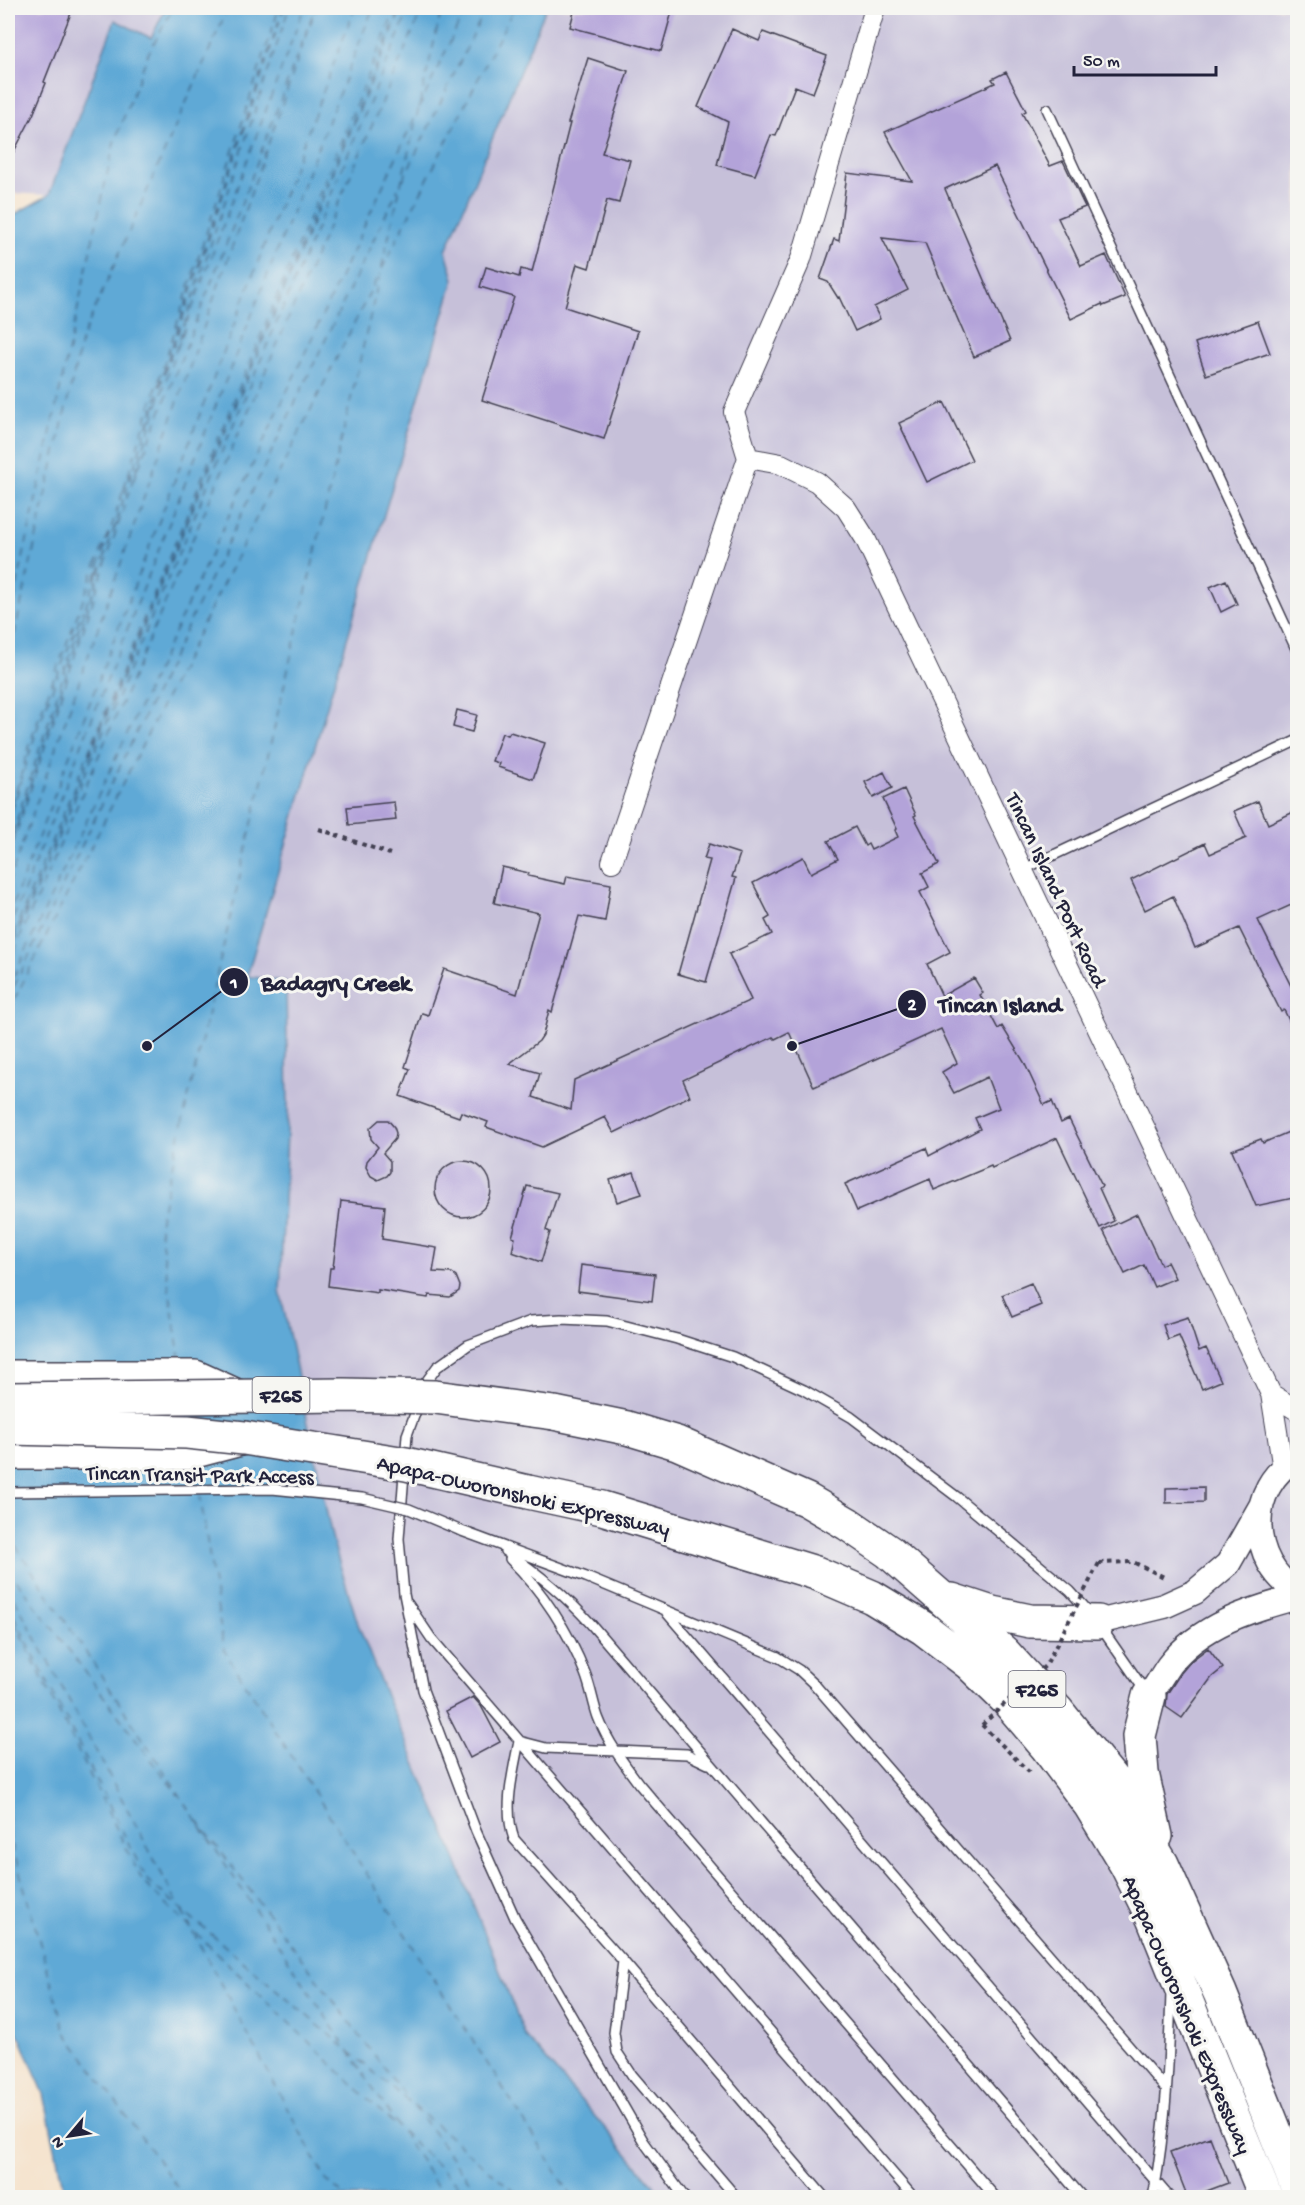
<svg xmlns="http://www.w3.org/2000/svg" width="1305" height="2205" font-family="'Gochi Hand',sans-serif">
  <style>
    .industrial { fill: #c6c0d9 }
    .water { fill: #5ea9d6; stroke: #406688; stroke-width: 1.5 }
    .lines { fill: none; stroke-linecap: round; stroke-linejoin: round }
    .ferry { stroke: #3a5879; stroke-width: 1.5; stroke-dasharray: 8 6; stroke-linecap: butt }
    .building { fill: #b3a3d9 }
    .service-casing { stroke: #423f51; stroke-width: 12 }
    .minor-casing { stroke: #423f51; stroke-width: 22 }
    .tertiary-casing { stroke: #423f51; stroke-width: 27 }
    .motorway-casing { stroke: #423f51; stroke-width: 36 }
    .path { stroke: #423f51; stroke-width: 4; stroke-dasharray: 4.5 4.5; stroke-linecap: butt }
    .service { stroke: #fff; stroke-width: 9 }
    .minor { stroke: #fff; stroke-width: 20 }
    .tertiary { stroke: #fff; stroke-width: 24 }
    .motorway { stroke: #fff; stroke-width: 33 }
    .service-bridge-casing { stroke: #423f51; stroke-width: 12; stroke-linecap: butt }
    .motorway-bridge-casing { stroke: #423f51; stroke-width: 36; stroke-linecap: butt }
    .path-bridge { stroke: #423f51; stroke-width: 4; stroke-dasharray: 4.5 4.5; stroke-linecap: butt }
    .service-bridge { stroke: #fff; stroke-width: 9 }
    .motorway-bridge { stroke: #fff; stroke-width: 33 }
    .labels { text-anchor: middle; stroke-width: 6; stroke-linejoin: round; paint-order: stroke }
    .shield { fill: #f6f6f2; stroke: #626272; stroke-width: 1.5 }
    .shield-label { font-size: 21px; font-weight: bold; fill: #22223b }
    .street-label { font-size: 22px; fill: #22223b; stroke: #f6f6f2 }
    .leader { fill: none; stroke: #22223b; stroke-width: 2 }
    .callout-dot { fill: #22223b; stroke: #f6f6f2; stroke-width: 2 }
    .mark-label { font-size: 18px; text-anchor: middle; font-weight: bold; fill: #fff }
    .callout-label { font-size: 24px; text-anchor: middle; font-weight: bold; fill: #22223b; stroke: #f6f6f2; stroke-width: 6; stroke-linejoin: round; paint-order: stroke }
  </style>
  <rect width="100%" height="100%" fill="#f6f6f2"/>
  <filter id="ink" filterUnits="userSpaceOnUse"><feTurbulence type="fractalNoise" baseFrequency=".0167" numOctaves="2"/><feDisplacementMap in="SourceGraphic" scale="12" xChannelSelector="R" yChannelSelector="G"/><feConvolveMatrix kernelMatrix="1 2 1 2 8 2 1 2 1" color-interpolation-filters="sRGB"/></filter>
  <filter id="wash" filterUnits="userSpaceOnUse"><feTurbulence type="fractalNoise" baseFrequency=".008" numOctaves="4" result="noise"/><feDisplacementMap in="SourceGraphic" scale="24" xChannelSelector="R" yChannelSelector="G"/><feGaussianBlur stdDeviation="1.35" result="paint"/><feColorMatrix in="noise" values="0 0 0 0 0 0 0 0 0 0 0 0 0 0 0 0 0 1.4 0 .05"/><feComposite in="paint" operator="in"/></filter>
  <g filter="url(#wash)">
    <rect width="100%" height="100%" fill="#f5e4cf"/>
    <path class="industrial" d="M8 8H166L152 38 115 20 49 195 8 193Z
      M546 8H1297V2197H664L525 2035 443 1828 387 1698 358 1624 333 1542 280 1291 288 1110 247 976 454 279 446 251Z"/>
    <path class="water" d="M166 8H546L446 251 454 279 247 976 286 982 288 1110 280 1291 333 1542 358 1624 387 1698 443 1828 525 2035 664 2197H65L44 2094 22 2042 8 2014V218L49 195 115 20 151 38Z"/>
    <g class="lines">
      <path class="ferry" d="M419 108 466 8
        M403 180 486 8
        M382 269 514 8
        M177 349 304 8
        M159 386 283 8
        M149 425 160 395
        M134 480 234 224 315 8
        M123 492 132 468
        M114 530 120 515
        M96 578 101 565
        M8 627 114 143 148 54 173 8
        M8 662 82 338 228 8
        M89 755 400 8
        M8 818 35 728 108 533
        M8 824 37 729 83 610
        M8 847 279 8
        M8 853 284 8
        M8 858 289 8
        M8 884 316 8
        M8 917 355 8
        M8 931 373 8
        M8 947 396 8
        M8 952 402 8
        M8 956 410 8
        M8 965 423 8
        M8 989 416 115
        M8 999 398 189
        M8 1012 378 276
        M180 1360 159 1223 442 8
        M196 1468 199 1484
        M200 1495 224 1650 573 2198
        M8 1534 345 2046
        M8 1569 178 1795
        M8 1586 179 1906
        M8 1604 147 1880 522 2198
        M8 1609 143 1882 396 2126
        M197 1820 409 2101
        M8 1831 65 2031 185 2198
        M182 1911 191 1928
        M193 1932 326 2180 346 2198
        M348 2050 445 2198
        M414 2107 482 2198
        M402 2131 471 2198"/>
    </g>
    <g id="blocks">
      <path class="building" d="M8 8H73L44 82 46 83 33 115 8 163Z
        M575 8H673L661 51 570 27Z
        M732 29 759 41 763 32 827 56 813 93 795 86 776 136 771 135 755 175 717 165 728 122 698 107Z
        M588 58 628 71 602 153 630 160 619 203 607 200 589 268 577 264 565 307 638 331 604 439 482 400 514 297 480 287 486 267 519 277 521 269 532 272 570 123H568Z
        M1006 72 1026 111 1022 113 1050 166 1063 161 1085 207 1058 218 1081 266 1106 255 1125 297 1103 306 1102 304 1071 319 995 166 945 189 1010 341 974 357 925 243 882 238 908 290 874 307 880 319 855 331 839 297 838 298 828 282 820 279 834 239 839 241 847 173 912 181 885 132 995 83 992 79Z
        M1258 321 1270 353 1206 375 1195 343Z
        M944 402 972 460 927 482 899 423Z
        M1226 580 1237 604 1221 612 1210 587Z
        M457 710 477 715 472 732 453 727Z
        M510 732 545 743 533 779 498 767 499 763 492 761 502 733 508 735Z
        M884 772 892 788 873 798 865 782Z
        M904 789 916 815 914 816 939 864 922 873 929 887 920 892 950 952 927 964 942 996 974 978 983 993 980 995 998 1029 1002 1026 1024 1062 1044 1105 1052 1101 1061 1123 1069 1119 1102 1186 1099 1188 1114 1221 1100 1228 1057 1138 992 1168 991 1166 934 1190 930 1179 857 1211 845 1184 926 1148 929 1156 980 1129 975 1118 999 1108 987 1077 954 1093 942 1072 957 1063 941 1029 814 1087 789 1032 775 1039 773 1037 683 1080 690 1096 614 1133 605 1117 542 1147 486 1127 488 1122 461 1112 459 1117 400 1096 410 1069 405 1067 422 1013 428 1015 444 969 517 994 539 913 494 903 502 867 529 873 528 876 565 884 567 876 611 884 605 921 579 916 552 1012 549 1010 543 1035 539 1041 509 1064 540 1073 533 1097 571 1110 574 1080 751 1000 729 954 772 934 765 920 770 917 753 883 803 857 811 873 838 859 828 841 855 827 865 846 868 844 871 850 898 837 895 830 897 829 883 799Z
        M1258 801 1268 824 1298 810V902L1258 920 1298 1000V1039L1284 1010 1281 1012 1239 928 1195 948 1173 896 1145 910 1131 880 1205 843 1210 854 1246 838 1234 811Z
        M394 802 396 820 349 825 347 807Z
        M709 844 740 854 732 877 736 878 706 982 678 974 710 860 704 859Z
        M379 1120H388L394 1127 396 1133 395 1139 383 1153 390 1161V1172L387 1176 378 1180 371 1176 366 1167 367 1161 378 1147 371 1139 370 1128Z
        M1298 1128V1197L1256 1206 1232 1150 1261 1139 1263 1143Z
        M435 1189a28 28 0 1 1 56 0a28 28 0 1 1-56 0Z
        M634 1172 642 1194 617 1202 610 1180Z
        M527 1186 558 1193 546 1230 550 1232 541 1262 512 1252 515 1238 512 1237Z
        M341 1201 385 1206 382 1239 437 1248 433 1272 452 1273 456 1276 460 1286 459 1291 450 1297 429 1295 428 1298 378 1290V1293L328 1286 330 1268H333Z
        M1137 1214 1161 1265 1167 1262 1175 1278 1154 1287 1144 1265 1125 1274 1103 1230Z
        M581 1265 655 1274 652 1301 578 1291Z
        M1031 1283 1041 1305 1012 1317 1002 1295Z
        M1188 1317 1199 1351 1206 1348 1221 1381 1202 1389 1179 1336 1168 1340 1163 1325Z
        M1204 1487V1502L1166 1503V1488Z
        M1208 1648 1223 1668 1212 1677 1182 1718 1166 1707 1167 1694 1180 1674 1191 1661Z
        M473 1697 481 1706 500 1742 470 1758 446 1711Z
        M1210 2137 1228 2183 1188 2198 1170 2152Z"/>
    </g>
  </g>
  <g filter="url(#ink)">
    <use href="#blocks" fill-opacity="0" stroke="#423f51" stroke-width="1.5"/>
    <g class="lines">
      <g class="service-casing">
        <path id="service" d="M1047 109 1298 653
          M1022 870 1298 740
          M423 1390 426 1382 437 1367 468 1345 531 1321 561 1319 607 1321 677 1339 733 1357 804 1390 851 1417 957 1497 1070 1591 1090 1613
          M419 1403 407 1435 399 1539 404 1594 423 1690 476 1831 515 1918 644 2142 685 2198
          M459 1530 586 1577 778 1657 799 1670 815 1685 1165 2088
          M505 1551C538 1573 564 1594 591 1624L1083 2198
          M510 1559C542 1590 569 1632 585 1673 591 1688 593 1703 598 1717 607 1741 624 1764 639 1784L996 2198
          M408 1604 431 1638 914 2198
          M667 1613 1170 2198
          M1100 1626 1145 1691
          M708 1764 687 1754 546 1748 519 1741C513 1773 503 1808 514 1839L623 1961 825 2198
          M623 1961 614 2033 617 2052 632 2075 737 2198
          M1151 2198 1154 2192C1166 2126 1169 2059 1171 1993"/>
      </g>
      <g class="minor-casing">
        <path id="minor" d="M748 458 781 464 817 482 846 508 865 538 1271 1394 1283 1469
          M612 862 748 458 734 412 801 259 875 8
          M1271 1394 1298 1411"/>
      </g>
      <g class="tertiary-casing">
        <path id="tertiary" d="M1298 1458C1245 1486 1248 1563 1298 1592
          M1098 1622 1164 1606 1195 1592 1228 1564 1261 1506
          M1149 1696C1156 1686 1162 1675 1169 1665 1200 1625 1251 1609 1298 1597"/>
      </g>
      <g class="motorway-casing">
        <path id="motorway" d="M8 1377H195L237 1396
          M554 1413 627 1428 677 1443 807 1500 848 1524 889 1552 1003 1652 1058 1712 1111 1778 1162 1864 1220 1993 1298 2189
          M8 1453H187L244 1438
          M528 1492 602 1508 816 1573 872 1597 923 1628 970 1664 1007 1700 1046 1746 1090 1805 1127 1866 1153 1918 1266 2198
          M952 1600 992 1613 1030 1621 1098 1622
          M1149 1696 1139 1736 1142 1773 1156 1836"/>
      </g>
      <path class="path" d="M319 829 390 854
        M1099 1563 1133 1562 1166 1578
        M982 1725 1029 1772"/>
      <use href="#service" class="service"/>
      <use href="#minor" class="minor"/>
      <use href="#tertiary" class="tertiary"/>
      <use href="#motorway" class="motorway"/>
      <g class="service-bridge-casing">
        <path id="service-bridge" d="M8 1492 272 1489 362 1498 409 1509 459 1530"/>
      </g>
      <g class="motorway-bridge-casing">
        <path id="motorway-bridge" d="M8 1399 343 1395 435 1397 554 1413
          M8 1428 187 1432 244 1438 406 1464 528 1492"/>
      </g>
      <path class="path-bridge" d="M982 1725 1046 1665 1099 1563"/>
      <use href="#service-bridge" class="service-bridge"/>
      <use href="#motorway-bridge" class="motorway-bridge"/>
    </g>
  </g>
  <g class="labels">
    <g class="shield">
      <rect x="252.5" y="1377" width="57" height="36" rx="4.5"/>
      <rect x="1008.5" y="1671" width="57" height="36" rx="4.5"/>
    </g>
    <g class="shield-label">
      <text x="281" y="1402">F265</text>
      <text x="1037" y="1696">F265</text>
    </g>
    <g class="street-label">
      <text transform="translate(1058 889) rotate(65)" y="8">Tincan Island Port Road</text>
      <text transform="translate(200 1473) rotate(1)" y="8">Tincan Transit Park Access</text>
      <text transform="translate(524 1494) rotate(13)" y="8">Apapa-Oworonshoki Expressway</text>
      <text transform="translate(1189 2014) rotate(67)" y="8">Apapa-Oworonshoki Expressway</text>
    </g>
  </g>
  <path class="leader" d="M147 1046L234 982M792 1046L912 1004"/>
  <g class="callout-dot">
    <circle cx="147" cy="1046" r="6"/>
    <circle cx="792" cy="1046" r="6"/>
    <circle cx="234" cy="982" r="15"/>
    <circle cx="912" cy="1004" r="15"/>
  </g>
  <g class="mark-label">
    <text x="234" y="988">1</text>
    <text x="912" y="1010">2</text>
  </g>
  <g class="callout-label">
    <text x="336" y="990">Badagry Creek</text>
    <text x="1000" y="1012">Tincan Island</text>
  </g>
  <rect width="1305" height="2205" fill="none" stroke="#f6f6f2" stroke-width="30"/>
  <g transform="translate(69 2136) rotate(241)" stroke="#f6f6f2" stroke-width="4.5" paint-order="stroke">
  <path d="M0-4.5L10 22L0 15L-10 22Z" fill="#22223b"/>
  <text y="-9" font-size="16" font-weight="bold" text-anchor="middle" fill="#22223b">N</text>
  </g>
  <path d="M1074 66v9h142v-9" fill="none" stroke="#22223b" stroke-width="3"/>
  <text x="1083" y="66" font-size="18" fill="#22223b" stroke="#f6f6f2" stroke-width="4.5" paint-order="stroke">50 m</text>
</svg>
